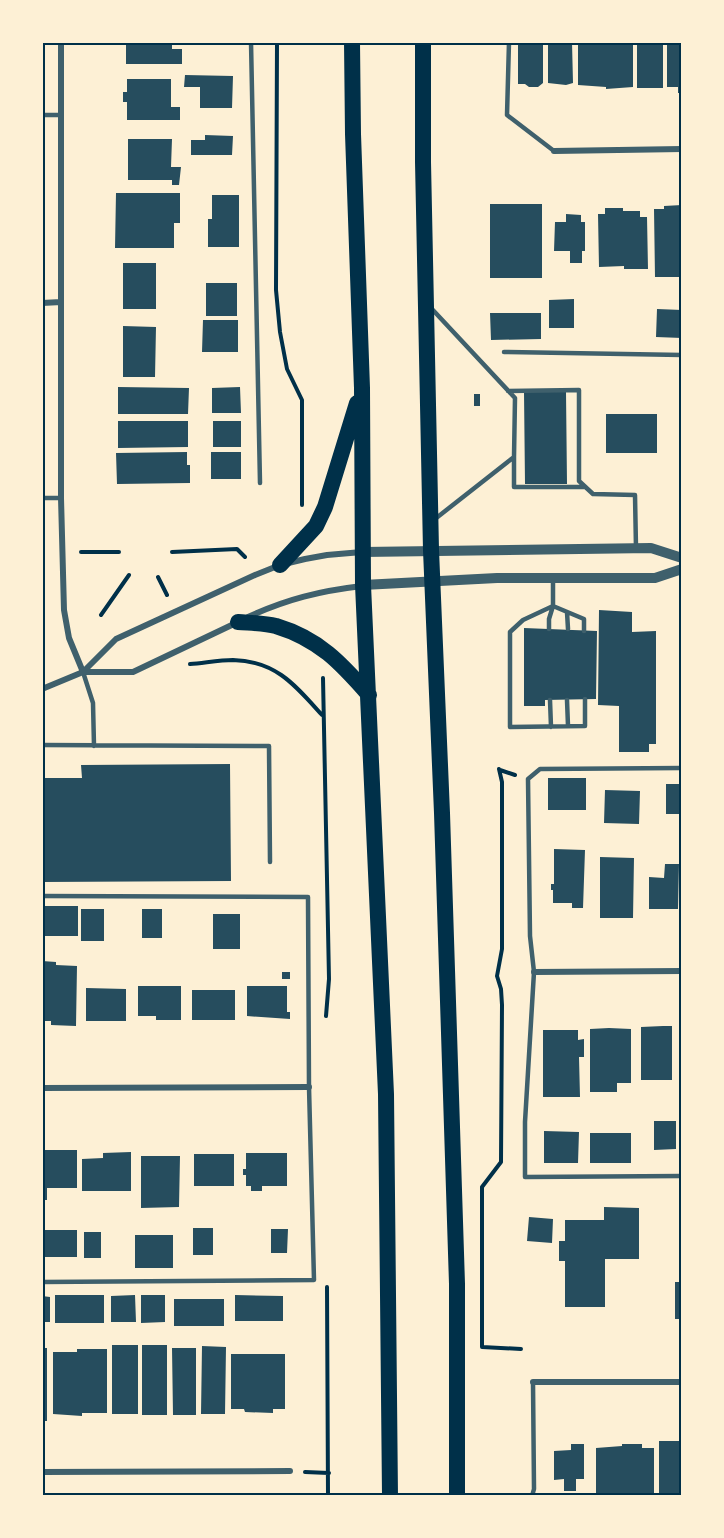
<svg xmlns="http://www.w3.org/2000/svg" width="724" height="1538" font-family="'Varela Round',sans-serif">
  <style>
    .building { fill: #264d5e }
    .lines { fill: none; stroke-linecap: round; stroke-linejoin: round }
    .path { stroke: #003049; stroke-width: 4 }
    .service { stroke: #3f606c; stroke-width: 4.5 }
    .minor { stroke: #3f606c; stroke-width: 6 }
    .tertiary { stroke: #3f606c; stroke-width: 10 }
    .trunk { stroke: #003049; stroke-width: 16 }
    .neatline { fill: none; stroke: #003049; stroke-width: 2 }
  </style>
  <rect width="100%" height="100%" fill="#fdf0d5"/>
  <path class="building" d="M126 42H172V49H182V64H126Z
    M518 42H543V83L538 87H529L525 84H518Z
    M548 42H572L573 83 566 85 548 83Z
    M578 42H633V87L606 89V87L578 85Z
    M637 42H663V88H637Z
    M667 42H682V93H678V87H667Z
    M185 75 233 76 232 108H200V87H184Z
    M127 79H171V107H180V120H127V102H123V92H127Z
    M205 135 233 136 232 155H191V140H205Z
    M128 139H172L171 167H181L179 185H172V180H128Z
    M116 193H180V223H174V248H115Z
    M212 195H239V247H208V219H212Z
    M490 204H542V278H490Z
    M682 205V277H655L654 209H664V206Z
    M605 208H623V211H640V217H647L648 269H624V266L599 267 598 214H605Z
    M566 214 581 215V222H585V251H582V263H570V251H554L555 222H566Z
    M123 263H156V309H123Z
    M206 283H237V316H206Z
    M574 299V328H549V300Z
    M657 309 682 310V338L656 337Z
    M490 313H541V339L491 340Z
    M203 320H238V352H202Z
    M123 326 156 327 155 377H123Z
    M118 387 189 388 188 414H118Z
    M240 387 241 413H212V388Z
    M524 392H566L567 484H525Z
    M474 394H480V406H474Z
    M606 414H657V453H606Z
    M118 421H188V447L118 448Z
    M213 421H241V447H213Z
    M187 452V465H190V483L117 484 116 453Z
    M211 452H241V479H211Z
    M599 610 632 612V632L656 631V744H649V752H619V706L598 705Z
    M524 628 597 631 596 699 545 700V706H524Z
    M230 764 231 881 42 882V778H82L81 765Z
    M548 778H586V810H548Z
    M666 784H682V814H666Z
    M605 790 640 791 639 824 604 823Z
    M554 849 585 850 583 908H572V903H553V890H551V884H554Z
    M600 857 634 858 633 918H600Z
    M665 864H679L678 909H649V877L664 878Z
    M42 906H78V936H42Z
    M81 909H104V941H81Z
    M142 909H162V938H142Z
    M213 914H240V949H213Z
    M42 961 56 962V965L77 966 76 1026 51 1025V1021H42Z
    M282 972H290V979H282Z
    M138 986H181V1020H156V1016H138Z
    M247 986H287V1012H290V1019L247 1016Z
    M86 988 126 989V1021H86Z
    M192 990H235V1020H192Z
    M663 1026H672V1080H641V1027Z
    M609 1028 631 1029V1083H617V1092H590V1029Z
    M543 1030H578V1040L584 1039V1057H579L580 1097H543Z
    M680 1031H682V1050H680Z
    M654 1121H676V1149L654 1150Z
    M544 1131 579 1132 578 1163H544Z
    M590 1133H631V1163H590Z
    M42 1150H77V1188H47V1200H42Z
    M131 1152V1191H82V1159L103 1158V1153Z
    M246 1153H287V1186H262V1191H251V1186H246V1175H243V1169H246Z
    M194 1154H234V1186H194Z
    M141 1156H180L179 1207 141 1208Z
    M604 1207 639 1208V1259H605V1307H565V1261H559V1241H565V1220H604Z
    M529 1217 553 1219 552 1243 527 1241Z
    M193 1228H213V1255H193Z
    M271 1229H288L287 1253H271Z
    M42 1230H77V1257H42Z
    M84 1232H101V1258H84Z
    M135 1235H173V1268H135Z
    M675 1282H682V1319H675Z
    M55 1295H104V1323H55Z
    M135 1295 136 1322H111V1296Z
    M141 1295H165V1322L141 1323Z
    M235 1295 283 1296V1321H235Z
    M42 1296 50 1297V1322H42Z
    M174 1299H224V1326H174Z
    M112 1345H138V1414H112Z
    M142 1345H167V1415H142Z
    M202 1346 226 1347 225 1414H201Z
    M42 1348H47V1421H42Z
    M172 1348H196V1415H173Z
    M77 1349H107V1413H82V1416L53 1414V1352H77Z
    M231 1354H285V1409H273V1413L245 1412 244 1409H231Z
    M659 1441H682V1496H659Z
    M571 1444H584V1479H576V1491H564V1479L554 1480V1451L571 1450Z
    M622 1444H642V1448H654V1496H596V1448L622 1446Z"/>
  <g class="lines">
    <path class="path" d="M277 42 276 290 280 332 287 369 302 400V505
      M81 552H119
      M172 552 237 549 245 557
      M158 577 167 595
      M101 615 129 575
      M190 664C204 663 219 660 233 660 276 661 295 685 322 715
      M323 678 329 979 326 1016
      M499 769 502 782V949L497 976 501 989 502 1005 501 1162 482 1187V1347L521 1349
      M500 770 515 775
      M327 1287 328 1496
      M305 1472 329 1473"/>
    <path class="service" d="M251 42 260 483
      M509 42 507 115 554 151
      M42 115H60
      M431 308 515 398 514 457 435 519
      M504 352 682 355
      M508 391 579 390V481L593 494 635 495 636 548
      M514 457V487H585
      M42 498H61
      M567 612 568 629
      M549 629V619L553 606V578
      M584 631V619L553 606 523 620 510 632V727L585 726V699
      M83 672 93 703 94 746
      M550 700 551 727
      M567 700 568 726
      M42 745 269 746 270 862
      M682 768 540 769 528 779 530 936 534 972 525 1122V1177L682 1176
      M42 896 308 897 309 1087 314 1280 42 1282
      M532 1496 534 1489 533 1382"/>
    <path class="minor" d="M61 42V498L64 610 69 638 83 672
      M554 151 682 149
      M42 303 61 302
      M248 617C287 599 320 591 362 586
      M83 672H133L236 623
      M42 689 83 672 116 639 255 575 280 565 305 559 327 555 362 552
      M534 972 682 971
      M42 1088 309 1087
      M533 1382H682
      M42 1472 290 1471"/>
    <path class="tertiary" d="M363 552 651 548 682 558
      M363 585 497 578H655L682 569"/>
    <path class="trunk" d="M352 42 353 134 362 388 363 585 386 1094 390 1496
      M423 42V162L431 550 442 813 457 1284V1496
      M280 565 316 526 325 507 357 403
      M238 622C251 623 264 623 276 626 319 639 341 663 369 695"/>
  </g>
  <rect width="724" height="1538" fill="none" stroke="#fdf0d5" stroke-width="87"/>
  <rect x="44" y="44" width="636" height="1450" class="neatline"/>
</svg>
